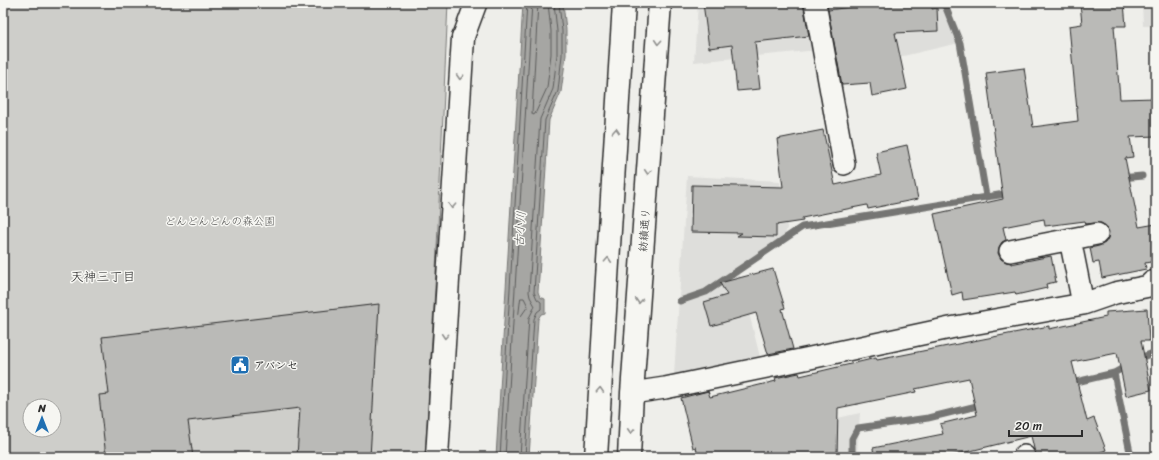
<svg xmlns="http://www.w3.org/2000/svg" width="1159" height="460" font-family="Sriracha,'Klee One',sans-serif">
  <style>
    .built { fill: #dededb }
    .green { fill: #cececa; stroke: #7c7c7a; fill-rule: evenodd }
    .water { fill: #a6a6a3; stroke: #757573 }
    .lines { fill: none; stroke-linecap: round; stroke-linejoin: round }
    .shore { stroke: #5c5c5b; stroke-width: 1 }
    .stream { stroke: #757573; stroke-width: 7 }
    .building { fill: #babab7; stroke: #2b2b2b }
    .street-casing { stroke: #2b2b2b; stroke-width: 24 }
    .secondary-casing { stroke: #2b2b2b; stroke-width: 25 }
    .highway-casing { stroke: #2b2b2b; stroke-width: 25 }
    .street { stroke: #f6f6f2; stroke-width: 21 }
    .secondary { stroke: #f6f6f2; stroke-width: 22 }
    .highway { stroke: #f6f6f2; stroke-width: 22 }
    .oneway { stroke: #90908e }
    .labels { text-anchor: middle; stroke-width: 3; stroke-linejoin: round; paint-order: stroke }
    .park-label { font-size: 11px; fill: #545453; stroke: #f6f6f2 }
    .street-label { font-size: 11px; fill: #2b2b2b; stroke: #f6f6f2 }
    .poi-label { font-size: 11px; font-weight: bold; fill: #2b2b2b; stroke: #f6f6f2; text-anchor: start }
    .water-label { font-size: 12px; font-style: italic; fill: #565655; stroke: #f6f6f2 }
    .quarter-label { font-size: 13px; fill: #2b2b2b; stroke: #f6f6f2 }
  </style>
  <rect width="100%" height="100%" fill="#eeeeea"/>
  <filter id="ink" filterUnits="userSpaceOnUse"><feTurbulence type="fractalNoise" baseFrequency=".025" numOctaves="2"/><feDisplacementMap in="SourceGraphic" scale="8" xChannelSelector="R" yChannelSelector="G"/><feConvolveMatrix kernelMatrix="1 2 1 2 8 2 1 2 1" color-interpolation-filters="sRGB"/></filter>
  <g filter="url(#ink)">
    <path class="built" d="M698 3H942L959 43 873 63 869 45 694 62Z
      M1142 3H1156V26H1143Z
      M687 176 780 181 787 228 782 244 739 273 761 361 674 375Z
      M860 413 857 457H670V456Z"/>
    <path class="green" d="M3 3H448L436 270 425 457H3ZM30 406H54V430H30Z"/>
    <path class="water" d="M523 3H563L566 30V55L561 92 549 120 538 292 540 297 545 299V313L541 314 538 319 529 457H496Z"/>
    <g class="lines">
      <path class="shore" d="M538 3 532 113 533 115 535 114 547 88 551 54V31L548 3
        M521 298H524L528 306 521 316 519 314Z
        M500 457 527 3
        M505 457 532 3
        M520 457 529 318 535 306 530 297 529 292 540 119 553 89 557 55V31L554 3
        M525 457 534 319 537 312 541 309V302L537 299 534 292 545 120 558 91 562 55V31L559 3"/>
      <path class="stream" d="M944 3 960 43 986 196
        M1121 178 1142 176
        M680 301 706 292 802 227 1011 193
        M1114 373 1131 457
        M1068 384 1114 373 1145 356 1156 352
        M852 457V439L858 428 928 418 985 404"/>
    </g>
    <path class="building" d="M703 3H803L809 36 755 42 760 89 737 91 732 45 709 48Z
      M850 3H932V9L937 8 938 31 895 33 907 89 872 96 870 83 842 85 828 10 851 7Z
      M1080 3H1124L1126 26H1114L1120 99 1156 98V136L1130 137 1133 157 1125 158 1139 227 1156 224V261L1145 263 1146 269 1102 278 1099 262 1093 263 1090 248 1099 246 1105 243 1108 238 1109 232 1106 226 1101 223 1086 224 1085 221 1045 226 1044 219 1003 227 1006 240 1002 242 999 247 998 253 1001 259 1006 262 1011 263V264L1051 256 1056 282 1046 284 1047 288 1016 295 1015 292 963 300 962 292 952 295 934 214 1003 199 986 73 1024 68 1033 127 1078 121 1069 26 1082 24Z
      M823 130 835 185 881 175 876 152 907 145 918 199 868 209 867 205 802 218 803 221 776 225V237L737 236 742 233 691 232 692 185 783 187 777 139Z
      M773 269 785 308 782 309 793 349 768 354 756 313 711 326 704 302 727 295 720 283Z
      M379 304 370 457H297L300 408 188 421 193 457H106L99 395 109 394 102 337Z
      M1147 309 1149 341H1141L1151 390 1126 396 1117 353 1072 362 1087 421 1094 418 1106 450 1088 457H1036L1031 436 946 457H874L873 448 943 434 940 424 977 415 969 378 915 389 916 392 838 408 837 457H698L696 447 693 448 681 398 708 391 710 397 776 381 775 378 799 373 800 376 876 358 877 360 1049 326V329L1106 317V312Z"/>
    <g class="lines">
      <g class="street-casing">
        <path id="street" d="M815 3 844 164
          M463 38 476 3
          M1070 239 1083 304
          M1010 251 1097 234
          M632 393 665 388 810 358 950 328 1083 304 1115 293 1149 286 1152 282 1156 281
          M1024 456V457"/>
      </g>
      <g class="secondary-casing">
        <path id="secondary" d="M437 457 463 38"/>
      </g>
      <g class="highway-casing">
        <path id="highway" d="M596 457 624 3
          M629 457 632 393 660 3"/>
      </g>
      <use href="#street" class="street"/>
      <use href="#secondary" class="secondary"/>
      <use href="#highway" class="highway"/>
    </g>
    <defs><path id="oneway-chevron" d="M-2-3.5L2.5 0L-2 3.5" fill="none" stroke-width="1.6" stroke-linecap="round" stroke-linejoin="round"/></defs>
    <g class="oneway">
      <use href="#oneway-chevron" transform="translate(658 42) rotate(94)"/>
      <use href="#oneway-chevron" transform="translate(460 77) rotate(93)"/>
      <use href="#oneway-chevron" transform="translate(616 131) rotate(-87)"/>
      <use href="#oneway-chevron" transform="translate(648 172) rotate(94)"/>
      <use href="#oneway-chevron" transform="translate(452 206) rotate(93)"/>
      <use href="#oneway-chevron" transform="translate(608 260) rotate(-87)"/>
      <use href="#oneway-chevron" transform="translate(639 301) rotate(94)"/>
      <use href="#oneway-chevron" transform="translate(445 336) rotate(94)"/>
      <use href="#oneway-chevron" transform="translate(600 390) rotate(-87)"/>
      <use href="#oneway-chevron" transform="translate(631 431) rotate(93)"/>
    </g>
  </g>
  <defs>
    <g id="civic-square" transform="scale(1)"><rect x="-9" y="-9" width="18" height="18" rx="4" fill="#1f6fb2" stroke="#f6f6f2"/><path d="M-.6-6.5H3V-4.5H.6V-3L4-1V1h2V6H-6V1h2V-1L-.6-3ZM-1.2 2.5V6h2.4V2.5Z" fill="#fff"/></g>
  </defs>
  <g fill-rule="evenodd">
    <use href="#civic-square" x="240" y="365"/>
  </g>
  <g class="labels">
    <g class="park-label">
      <text x="220" y="225">どんどんどんの森公園</text>
    </g>
    <g class="street-label">
      <text transform="translate(644 230) rotate(-86)" y="4">紡績通り</text>
    </g>
    <g class="poi-label">
      <text x="254" y="369">アバンセ</text>
    </g>
    <g class="water-label">
      <text transform="translate(520 229) rotate(-86)" y="4">古小川</text>
    </g>
    <g class="quarter-label">
      <text x="103" y="281">天神三丁目</text>
    </g>
  </g>
  <rect width="1159" height="460" fill="none" stroke="#f6f6f2" stroke-width="16"/>
  <rect x="8" y="8" width="1143" height="444" fill="none" stroke="#2b2b2b" stroke-width="1.5" filter="url(#ink)"/>
  <g transform="translate(42 418)"><circle r="19" fill="#f6f6f2" stroke="#a5a5a2"/>
  <path d="M0-3L7 15L0 10L-7 15Z" fill="#1f6fb2"/>
  <text y="-6" font-size="11" font-weight="bold" text-anchor="middle" fill="#2b2b2b">N</text>
  </g>
  <path d="M1009 430v6h73v-6" fill="none" stroke="#2b2b2b" stroke-width="2"/>
  <text x="1015" y="430" font-size="12" fill="#2b2b2b" stroke="#f6f6f2" stroke-width="3" paint-order="stroke">20 m</text>
</svg>
